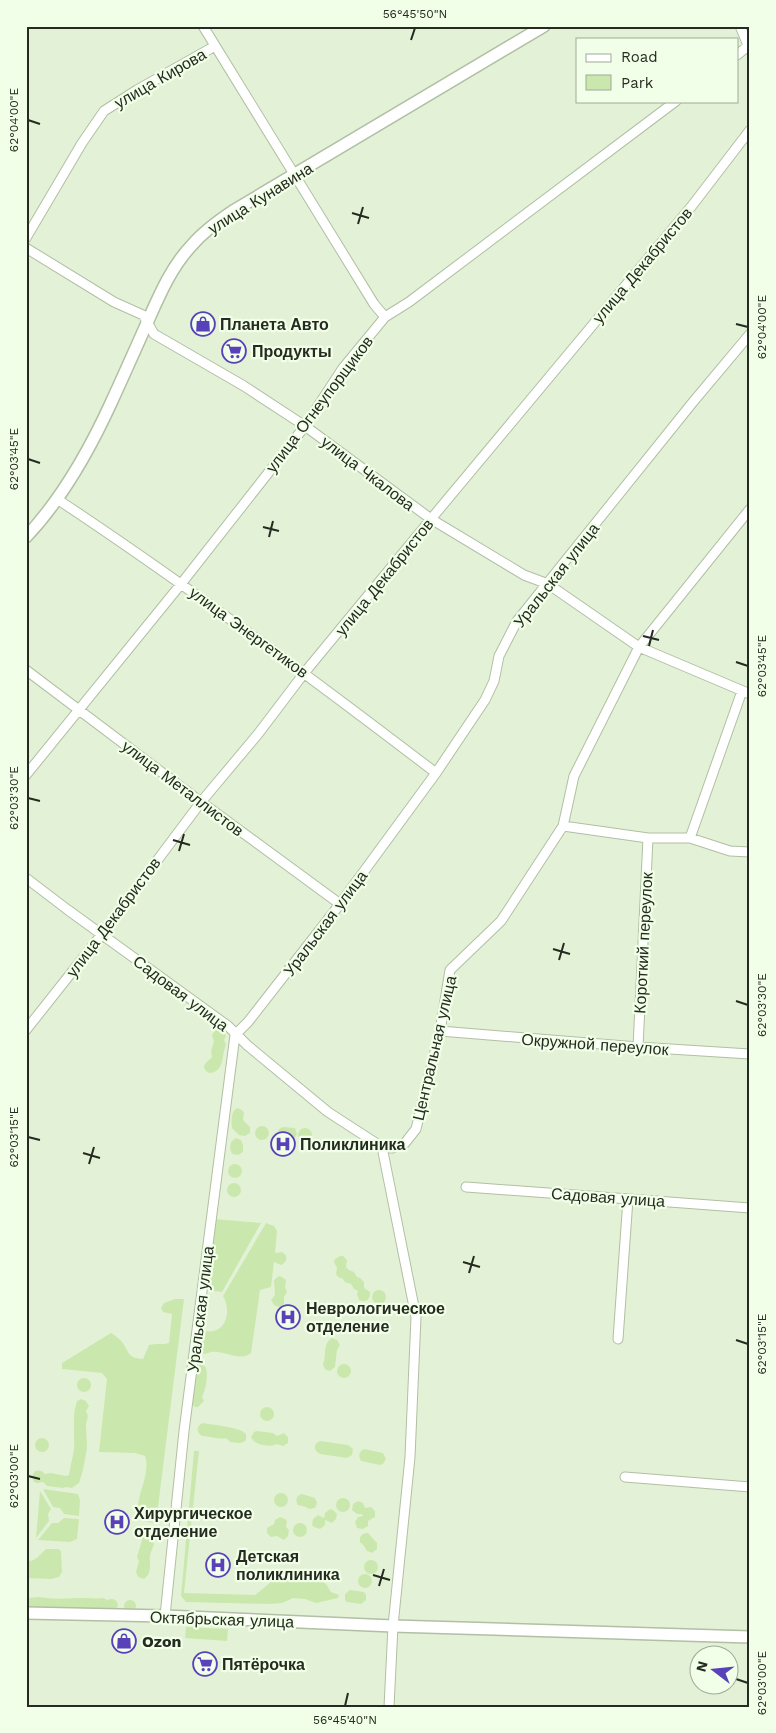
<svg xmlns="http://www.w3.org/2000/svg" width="776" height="1733" font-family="'Work Sans',sans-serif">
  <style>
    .green { fill: #cae8ad }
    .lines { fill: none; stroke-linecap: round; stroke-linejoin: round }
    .minor-casing { stroke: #b1bfa4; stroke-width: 11 }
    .major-casing { stroke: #b1bfa4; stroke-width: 14 }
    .minor { stroke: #fff; stroke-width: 9 }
    .major { stroke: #fff; stroke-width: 11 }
    .ticks { fill: none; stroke: #252b20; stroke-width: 2 }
    .labels { text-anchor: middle; stroke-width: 4.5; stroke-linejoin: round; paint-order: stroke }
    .street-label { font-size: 16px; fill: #252b20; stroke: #f2ffe8 }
    .poi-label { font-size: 16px; font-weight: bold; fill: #252b20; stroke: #f2ffe8; text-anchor: start }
    .neatline { fill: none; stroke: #252b20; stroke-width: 2 }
    .ticks-label { font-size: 12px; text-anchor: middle; fill: #252b20 }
  </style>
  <rect width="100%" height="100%" fill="#e3f2d6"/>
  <path class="green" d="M218 1029 223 1031 226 1036 224 1040 226 1045C221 1056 225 1072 209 1073 198 1066 208 1062 212 1057L211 1052 214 1041 212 1035 215 1030Z
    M237 1108 240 1109 244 1112 243 1120 250 1127V1133L245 1136 239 1135 232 1128C231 1122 231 1111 237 1108Z
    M255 1133a7 7 0 1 1 14 0a7 7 0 1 1-14 0Z
    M283 1127 295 1128 297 1134 294 1139 285 1140 280 1138C276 1133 277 1129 283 1127Z
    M298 1135a7 7 0 1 1 14 0a7 7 0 1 1-14 0Z
    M236 1138 241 1140 243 1145V1152L238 1155 232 1154 230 1148 231 1142Z
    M228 1171a7 7 0 1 1 14 0a7 7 0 1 1-14 0Z
    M227 1190a7 7 0 1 1 14 0a7 7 0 1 1-14 0Z
    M214 1219 261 1223 222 1292 205 1290Z
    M266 1223 274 1226 277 1231 275 1253 282 1252C288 1255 288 1262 281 1265L274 1262 271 1287 260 1290 251 1353C240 1362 224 1350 211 1352 208 1353 206 1354 203 1354 196 1349 201 1347 201 1341 200 1338 200 1336 201 1334L205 1331C226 1335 232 1311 223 1296Z
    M340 1256H343L347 1260 346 1267 349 1270 354 1272 357 1277 360 1278 364 1282V1288L370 1292C371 1299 366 1303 359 1300L357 1294 358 1291 354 1289 351 1284 345 1282 343 1279 338 1277 336 1274 337 1268 334 1262 335 1259Z
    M279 1276 282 1277 286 1280 285 1287 287 1292 284 1297V1304L279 1307 274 1305 271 1300 275 1295 274 1280Z
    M372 1297a7 7 0 1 1 14 0a7 7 0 1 1-14 0Z
    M175 1299H184L156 1523 140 1521C131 1500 152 1477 145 1456L135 1453 99 1452 107 1379 102 1373 62 1369V1363L111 1333C115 1336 119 1338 121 1341 130 1351 126 1358 143 1359L149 1345C156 1343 162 1345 169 1343L172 1314 163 1312 161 1308 164 1303Z
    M332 1338 337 1340 340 1345 337 1350 335 1367 330 1371C326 1370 324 1369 323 1364 327 1355 322 1344 332 1338Z
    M199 1364 205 1366C209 1373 206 1390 202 1397L204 1401 198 1407H195L191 1403 197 1365Z
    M337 1371a7 7 0 1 1 14 0a7 7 0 1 1-14 0Z
    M77 1385a7 7 0 1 1 14 0a7 7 0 1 1-14 0Z
    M81 1399 86 1401 89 1406 86 1411 88 1416 86 1424 87 1448 83 1470 79 1483 72 1488 66 1487 63 1488 47 1486 43 1482 37 1483 34 1482 32 1476 35 1471C39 1470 42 1470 45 1474L51 1473 66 1476 69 1475C70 1466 73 1458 74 1449 75 1434 72 1418 76 1405 76 1401 78 1401 81 1399Z
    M260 1414a7 7 0 1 1 14 0a7 7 0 1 1-14 0Z
    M203 1423C213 1425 240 1427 246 1434V1440C241 1445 236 1442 230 1442L226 1438C219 1440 210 1436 202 1436 196 1432 196 1426 203 1423Z
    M257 1431 273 1433 277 1436 284 1433 288 1437V1443L283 1446 277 1444C269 1448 254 1445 251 1437L254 1432Z
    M35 1445a7 7 0 1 1 14 0a7 7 0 1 1-14 0Z
    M320 1441 348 1445 353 1449 352 1455 347 1458 320 1454 317 1452C313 1447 315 1443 320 1441Z
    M364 1449 383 1453 386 1459 383 1464 380 1465 361 1461C358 1456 359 1451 364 1449Z
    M194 1451H199L184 1593 255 1595 276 1578 296 1573 306 1574 319 1579 326 1584 331 1592 339 1595 338 1598 316 1603 305 1599 293 1598 282 1603 270 1604 186 1602 181 1596Z
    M43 1489 78 1494 80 1500 79 1516 64 1514 60 1508 53 1507Z
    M40 1491 51 1509 48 1514 49 1521 36 1538Z
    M274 1500a7 7 0 1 1 14 0a7 7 0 1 1-14 0Z
    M302 1494 315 1498 317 1503 315 1508 309 1509 306 1507 298 1505C295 1500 296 1496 302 1494Z
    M336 1505a7 7 0 1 1 14 0a7 7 0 1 1-14 0Z
    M358 1501 363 1503 365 1508 371 1507 375 1511V1517L368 1521V1526L363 1529 357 1528 355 1522 358 1517 363 1516 362 1514H357L352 1510 353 1504Z
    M330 1509 333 1510 337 1514 336 1519 332 1523 325 1520V1525L320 1529 314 1527 312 1525 313 1519 318 1515 324 1518 325 1513Z
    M280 1517 285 1519 287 1521 286 1527 289 1530 288 1536 284 1540 277 1536 271 1537 267 1533V1528L274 1524 275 1520Z
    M64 1518 79 1519 77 1539 70 1542 38 1540 52 1523H58Z
    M293 1530a7 7 0 1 1 14 0a7 7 0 1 1-14 0Z
    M146 1529C155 1530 153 1538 154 1545 152 1549 149 1555 150 1561 150 1568 151 1574 144 1579L138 1577 136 1572 139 1561 137 1557 142 1540 140 1535 143 1530Z
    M368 1533 377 1543V1549L372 1553 367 1551 364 1546 360 1542C359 1536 362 1533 368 1533Z
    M46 1549H58L61 1551 62 1572 59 1577 51 1579 26 1578V1561C36 1562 39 1555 46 1549Z
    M364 1567a7 7 0 1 1 14 0a7 7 0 1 1-14 0Z
    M358 1581a7 7 0 1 1 14 0a7 7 0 1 1-14 0Z
    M350 1590 364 1592 366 1595V1600L361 1604 347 1602 345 1600V1594Z
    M39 1597C55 1600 70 1598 85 1598 91 1598 97 1599 104 1598L107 1600C113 1598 117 1599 118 1606L115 1611H26V1598Z
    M124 1606a6 6 0 1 1 12 0a6 6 0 1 1-12 0Z
    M186 1627 228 1629 227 1641 185 1638Z"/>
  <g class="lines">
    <g class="minor-casing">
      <path id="minor" d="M203 26 374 304 385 317
        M740 26 750 50
        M737 55 748 46
        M26 238 82 143 104 111 137 90 215 46
        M26 248 114 302 143 315 154 334 244 386 305 426 431 519 524 575 548 584 639 647 750 694
        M57 499C187 585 312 678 436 773
        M26 670 201 802 340 904
        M26 775 181 584 305 426 343 368 385 317 409 302 676 101
        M563 826 648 838H690L730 851 750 852
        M690 838 742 691
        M26 878 68 910 228 1026 247 1045 328 1112 382 1147 392 1148 405 1143 416 1129 440 1031 450 970 501 921 563 826 574 776 639 647 750 509
        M26 1030 102 934 201 802 258 734 305 672 431 519 691 207 750 130
        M440 1031 638 1047 750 1054
        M638 1047 648 838
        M382 1147 416 1317 410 1457 393 1626 389 1707
        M466 1187 750 1208
        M618 1339 628 1199
        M625 1477 750 1487
        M165 1616 184 1431 235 1035 248 1022 340 904 436 773 485 700 494 681 499 656 517 621 693 402 750 334"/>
    </g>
    <g class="major-casing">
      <path id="major" d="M26 537C62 499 89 451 111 403 123 377 135 350 147 323 159 296 171 267 192 245 204 231 218 221 233 211L544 26
        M26 1613 165 1616 393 1626 750 1637"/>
    </g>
    <use href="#minor" class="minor"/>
    <use href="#major" class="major"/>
  </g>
  <path class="ticks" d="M411 40 415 28M28 120 40 124M352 213 369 218M358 224 363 207M736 324 748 327M28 459 40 463M263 527 279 531M269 537 273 521M643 636 659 640M649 646 653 630M736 662 748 666M28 798 40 801M173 840 190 845M179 851 184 834M553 949 570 954M559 960 564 943M736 1001 748 1005M28 1137 40 1140M83 1153 100 1158M89 1164 94 1147M463 1262 480 1267M469 1273 474 1256M736 1340 748 1344M28 1476 40 1479M373 1575 390 1580M379 1586 384 1569M736 1679 748 1683M345 1706 348 1693"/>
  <defs>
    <g id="shop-ring" transform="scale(1.25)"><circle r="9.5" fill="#f2ffe8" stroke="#5841b9" stroke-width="1.5"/><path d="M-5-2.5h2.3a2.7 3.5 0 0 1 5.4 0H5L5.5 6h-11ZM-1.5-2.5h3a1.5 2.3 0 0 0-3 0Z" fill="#5841b9"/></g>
    <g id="supermarket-ring" transform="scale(1.25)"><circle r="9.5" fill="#f2ffe8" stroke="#5841b9" stroke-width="1.5"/><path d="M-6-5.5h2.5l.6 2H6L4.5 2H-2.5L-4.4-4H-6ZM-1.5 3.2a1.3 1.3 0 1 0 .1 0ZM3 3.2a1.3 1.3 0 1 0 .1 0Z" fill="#5841b9"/></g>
    <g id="hospital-ring" transform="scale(1.25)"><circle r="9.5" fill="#f2ffe8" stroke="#5841b9" stroke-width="1.5"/><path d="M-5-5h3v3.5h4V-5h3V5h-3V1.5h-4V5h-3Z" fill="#5841b9"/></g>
  </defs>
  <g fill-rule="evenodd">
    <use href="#shop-ring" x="203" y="324"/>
    <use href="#supermarket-ring" x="234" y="351"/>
    <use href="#hospital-ring" x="283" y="1144"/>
    <use href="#hospital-ring" x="288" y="1317"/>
    <use href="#hospital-ring" x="117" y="1522"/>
    <use href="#hospital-ring" x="218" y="1565"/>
    <use href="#shop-ring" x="124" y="1641"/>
    <use href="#supermarket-ring" x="205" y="1664"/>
  </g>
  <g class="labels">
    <g class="street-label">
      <text transform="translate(160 78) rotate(-30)" y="6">улица Кирова</text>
      <text transform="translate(260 198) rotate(-32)" y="6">улица Кунавина</text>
      <text transform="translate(642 265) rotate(-50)" y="6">улица Декабристов</text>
      <text transform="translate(319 404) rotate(-53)" y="6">улица Огнеупорщиков</text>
      <text transform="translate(368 473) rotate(37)" y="6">улица Чкалова</text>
      <text transform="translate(556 575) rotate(-52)" y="6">Уральская улица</text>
      <text transform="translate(384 577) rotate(-51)" y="6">улица Декабристов</text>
      <text transform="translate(249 632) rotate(36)" y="6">улица Энергетиков</text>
      <text transform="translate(183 788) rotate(37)" y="6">улица Металлистов</text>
      <text transform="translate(113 917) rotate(-53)" y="6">улица Декабристов</text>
      <text transform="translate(325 923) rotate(-53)" y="6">Уральская улица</text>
      <text transform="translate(643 943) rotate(-87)" y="6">Короткий переулок</text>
      <text transform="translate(181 993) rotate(37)" y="6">Садовая улица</text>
      <text transform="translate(595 1044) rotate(4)" y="6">Окружной переулок</text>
      <text transform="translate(434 1048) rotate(-77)" y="6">Центральная улица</text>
      <text transform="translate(608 1197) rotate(4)" y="6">Садовая улица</text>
      <text transform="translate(200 1309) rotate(-83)" y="6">Уральская улица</text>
      <text transform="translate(222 1619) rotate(2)" y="6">Октябрьская улица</text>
    </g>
    <g class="poi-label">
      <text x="220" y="330">Планета Авто</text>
      <text x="252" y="357">Продукты</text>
      <text x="300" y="1150">Поликлиника</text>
      <text x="306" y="1314">Неврологическое<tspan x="306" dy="18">отделение</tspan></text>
      <text x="134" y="1519">Хирургическое<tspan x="134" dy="18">отделение</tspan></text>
      <text x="236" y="1562">Детская<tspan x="236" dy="18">поликлиника</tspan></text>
      <text x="142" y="1647">Ozon</text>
      <text x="222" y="1670">Пятёрочка</text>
    </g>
  </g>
  <rect width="776" height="1733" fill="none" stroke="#f2ffe8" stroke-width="55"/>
  <rect x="576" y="38" width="162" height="65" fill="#f2ffe8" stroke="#a0aa98"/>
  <rect x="586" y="54" width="25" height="8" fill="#ffffff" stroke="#a0aa98"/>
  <text x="621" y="62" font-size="15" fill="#252b20">Road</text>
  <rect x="586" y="75" width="25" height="15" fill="#cae8ad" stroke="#a0aa98"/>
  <text x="621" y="88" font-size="15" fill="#252b20">Park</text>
  <g transform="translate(714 1670) rotate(286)"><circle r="24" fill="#f2ffe8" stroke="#a0aa98"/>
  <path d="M0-4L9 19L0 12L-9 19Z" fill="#5841b9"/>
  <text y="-8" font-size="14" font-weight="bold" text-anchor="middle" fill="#252b20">N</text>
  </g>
  <rect x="28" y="28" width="720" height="1678" class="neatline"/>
  <g class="ticks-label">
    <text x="415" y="18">56°45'50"N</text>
    <text transform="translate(14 120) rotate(-90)" y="4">62°04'00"E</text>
    <text transform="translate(762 327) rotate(-90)" y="4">62°04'00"E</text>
    <text transform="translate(14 459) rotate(-90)" y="4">62°03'45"E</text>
    <text transform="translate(762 666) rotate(-90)" y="4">62°03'45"E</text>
    <text transform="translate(14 798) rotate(-90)" y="4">62°03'30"E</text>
    <text transform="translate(762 1005) rotate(-90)" y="4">62°03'30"E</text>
    <text transform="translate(14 1137) rotate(-90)" y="4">62°03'15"E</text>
    <text transform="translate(762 1344) rotate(-90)" y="4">62°03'15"E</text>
    <text transform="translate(14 1476) rotate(-90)" y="4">62°03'00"E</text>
    <text transform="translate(762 1683) rotate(-90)" y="4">62°03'00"E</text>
    <text x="345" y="1724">56°45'40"N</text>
  </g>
</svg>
